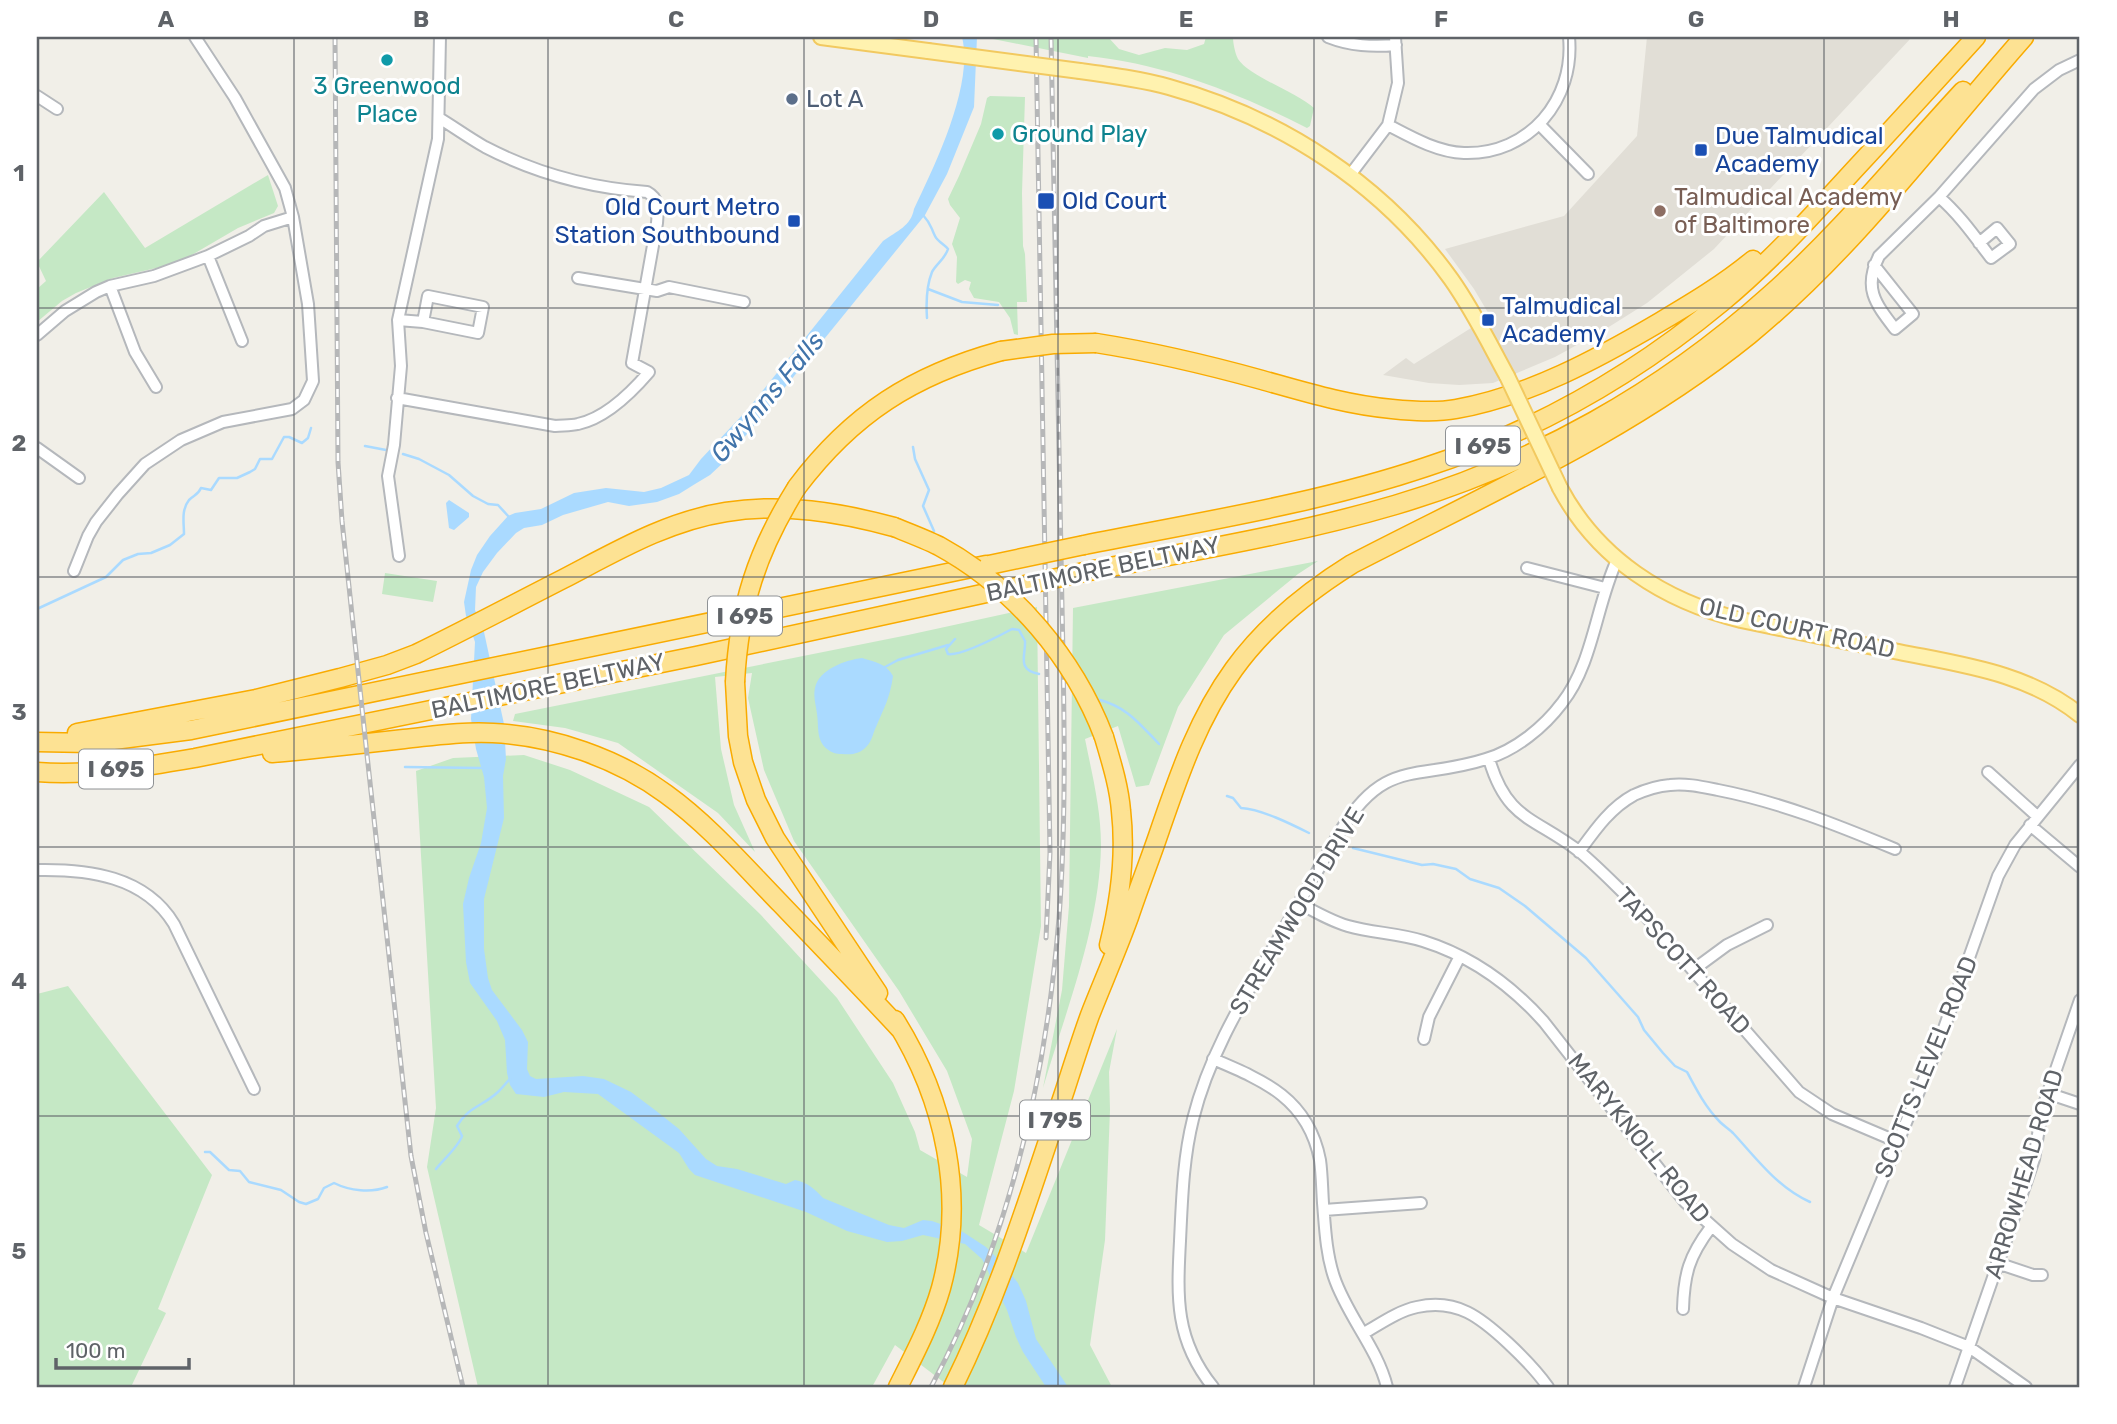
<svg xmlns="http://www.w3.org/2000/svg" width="2117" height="1424" font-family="Rubik,sans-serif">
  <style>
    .education { fill: #e1ded6 }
    .green { fill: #c5e8c5 }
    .water { fill: #aadaff }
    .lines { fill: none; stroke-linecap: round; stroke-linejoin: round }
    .stream { stroke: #aadaff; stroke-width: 2.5 }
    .minor-casing { stroke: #b5b8bc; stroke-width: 14 }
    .major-casing { stroke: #f2c960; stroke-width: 18 }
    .highway-casing { stroke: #f9ab00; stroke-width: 21 }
    .minor { stroke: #fff; stroke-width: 10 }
    .major { stroke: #fff2af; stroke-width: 14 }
    .highway { stroke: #fde293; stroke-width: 18 }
    .rail-casing { stroke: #b6b7b8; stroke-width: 5 }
    .rail { stroke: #fff; stroke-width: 2.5; stroke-dasharray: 8; stroke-linecap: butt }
    .major-bridge-casing { stroke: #f2c960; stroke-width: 18; stroke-linecap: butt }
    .highway-bridge-casing { stroke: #f9ab00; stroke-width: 21; stroke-linecap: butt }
    .major-bridge { stroke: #fff2af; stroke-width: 14 }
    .highway-bridge { stroke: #fde293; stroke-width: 18 }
    .grid { fill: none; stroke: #5f6368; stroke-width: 2; stroke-opacity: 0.55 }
    .culture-dot { fill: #0f9aa8; stroke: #fff; stroke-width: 2.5 }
    .service-dot { fill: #5c6f8a; stroke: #fff; stroke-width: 2.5 }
    .transit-dot { fill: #1a4fb4; stroke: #fff; stroke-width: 2.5 }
    .education-dot { fill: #8d6e63; stroke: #fff; stroke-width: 2.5 }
    .labels { text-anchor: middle; stroke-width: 6; stroke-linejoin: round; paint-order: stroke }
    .shield { fill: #fff; stroke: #8f9295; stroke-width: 2 }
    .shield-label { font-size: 23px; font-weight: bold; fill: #5f6368 }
    .culture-label { font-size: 24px; fill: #0d838f; stroke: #fff }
    .service-label { font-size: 24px; fill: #4e5e75; stroke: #fff; text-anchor: start }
    .transit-label { font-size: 24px; fill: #164399; stroke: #fff; text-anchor: start }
    .education-label { font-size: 24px; fill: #785e54; stroke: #fff; text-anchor: start }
    .street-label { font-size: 24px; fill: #5f6368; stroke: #fff }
    .water-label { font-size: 26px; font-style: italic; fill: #4174aa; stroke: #fff }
    .neatline { fill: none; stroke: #5f6368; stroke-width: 2.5 }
    .grid-label { font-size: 23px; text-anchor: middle; font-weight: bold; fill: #5f6368 }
  </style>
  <rect width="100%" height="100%" fill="#f1efe8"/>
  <path class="education" d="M1647 37H1912L1714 249 1647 303 1604 330 1555 357 1493 383 1459 385 1429 383 1383 375 1406 358 1414 364 1490 316 1474 289 1445 249 1564 216 1637 136Z"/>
  <path class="green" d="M983 37H1108L1119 49 1139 55 1165 48 1187 50 1204 44 1206 37H1233C1233 43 1235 53 1238 59 1249 76 1296 92 1314 108L1310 126 1307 128C1238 93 1165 64 1088 56V58Z
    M990 96 1025 97 1022 193 1023 246 1025 254 1027 302H1017L1018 335 1014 334 1010 318 999 302 974 298 969 289 971 282 965 280 958 284 956 282 957 257 952 244 960 218 950 205 948 199 959 176 981 124 987 98Z
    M268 175 278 206 274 213 238 228 178 263 113 278 76 293 62 301 37 322V289L46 281 37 262 104 192 145 248Z
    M1318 561 1298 574 1224 635 1178 707 1149 785 1136 787 1118 726 1085 739C1092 774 1101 809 1101 845 1100 926 1066 1010 1043 1088L1062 990 1069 906 1073 608Z
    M385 573 437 581 433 602 382 594Z
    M1037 607 1041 926 1014 1091 979 1225 1026 1253 1117 1029 1109 1072 1110 1110 1105 1240 1090 1345 1112 1387H950L895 1345 872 1387H478L427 1167 436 1108 416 771 453 758 524 755 570 770 649 807 760 914 837 998 893 1083 915 1132 920 1150 967 1177 972 1139 947 1071 899 991 794 841 764 770 748 698 752 673 715 677 721 749 734 805 755 852 718 813 618 743 565 728 513 721 515 714 908 635Z
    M68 986 212 1175 158 1309 166 1313 131 1387H37V994Z"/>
  <path class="water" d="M962 37H977L974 107 947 174 925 215 725 461 710 475 695 484 679 494 657 502 629 506 608 502 563 515 542 525 524 528 516 533 497 553 483 572 476 587 475 610 484 632 504 724 506 759 503 776 504 818 484 899V949L488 978 492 990 522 1030 528 1042 527 1069 530 1076 536 1079 583 1076 604 1079 631 1092 655 1110 679 1129 706 1159 717 1166 737 1169 786 1184 795 1180C807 1182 815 1189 823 1198L889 1225 904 1228 923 1220 932 1221 963 1232 986 1247 1002 1263 1018 1283 1026 1301 1036 1339 1068 1387H1046L1023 1352 1016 1337 1007 1310 982 1259 965 1244 923 1235 902 1241 887 1242 847 1231 806 1212 695 1175 689 1169 679 1153 598 1094 564 1092 544 1097 516 1094 510 1085 507 1073 505 1040 497 1021 470 983 466 962 463 904 469 878 481 843 487 808 484 777 476 749 471 719 475 642 466 616 464 602 471 570 477 555 490 536 508 516 515 513 541 509 574 493 606 488 644 492 661 488 689 475 701 459 748 409 883 241C897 231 911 226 914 209 935 165 974 85 962 37Z
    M449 500 469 513V517L454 530 449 528 446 503Z
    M862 658C875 662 887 664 893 676 890 698 884 708 876 727 873 733 872 741 867 746 860 754 852 755 842 754 836 754 832 753 827 749 816 740 819 727 817 714 816 705 813 697 815 688 819 669 846 660 862 658Z"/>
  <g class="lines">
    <path class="stream" d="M923 215C932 225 930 226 935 236 938 242 944 244 948 249 945 259 936 264 932 272 926 287 926 303 927 318
      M928 289 962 302 998 305
      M365 446 386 450
      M913 447 915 459 929 490 923 506 934 531
      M403 454 419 459 449 475 473 496 488 504 498 505 509 517
      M37 609 106 577 123 560 138 554 151 553 170 545 184 534C184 523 181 510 189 500 194 495 198 495 201 488L211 490 219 478H237L250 472 255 469 260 459H272L284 437H289L302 443 308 438 311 428
      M955 639 946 649 948 654C961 656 999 636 1012 629L1019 630C1020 632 1024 639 1025 641 1026 655 1016 670 1039 674
      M885 667 898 660 948 645
      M1097 699C1127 707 1138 722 1159 744
      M405 767 482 768
      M1227 796 1233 798 1241 808C1261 809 1291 824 1309 833
      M1353 848 1422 865 1433 864 1456 869 1470 879 1499 888 1525 906 1586 958 1638 1017 1644 1030 1663 1053 1675 1066 1687 1072C1696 1089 1706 1108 1720 1122 1724 1126 1729 1129 1733 1133 1757 1159 1777 1187 1810 1202
      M205 1152H210L229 1170 240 1171 249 1182 281 1190 299 1202 306 1204 318 1199 324 1188 334 1183C350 1191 371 1193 387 1187
      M436 1169C443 1160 459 1146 462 1136L457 1126C468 1107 483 1106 498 1092 502 1088 506 1083 510 1079"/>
    <g class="minor-casing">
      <path id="minor" d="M1328 37C1351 46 1372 47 1396 45
        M37 96 57 109
        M1539 124 1588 174
        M1388 125C1411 137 1437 152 1464 153 1529 155 1575 100 1569 37
        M1350 175 1388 125 1398 83 1395 37
        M1939 197C1959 214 1975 237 1991 258L2010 244 1997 228 1979 243
        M208 256 242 341
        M1874 265 1913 314 1895 329C1875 303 1863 288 1879 256L1939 197 2034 89 2059 70 2080 60
        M578 278 657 291 669 287 744 302
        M110 286 135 352 156 387
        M398 320 423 322 478 333 483 307 428 296 423 322
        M37 335 65 311 96 292 110 286 154 276 208 256 249 236 264 226 293 217
        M397 398 555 426C562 425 570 426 578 424 606 418 631 393 649 372L632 363 657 223C658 210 660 199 647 192 591 188 535 173 485 147 469 138 454 127 439 118
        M37 448 79 478
        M399 556 388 476 394 445 401 366 398 320 438 139 440 37
        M1527 568 1605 588
        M74 571 88 536 96 522 118 494 145 464 181 440 223 422 292 409 304 400 313 381 308 304 293 217 285 188 235 98 195 37
        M1489 759C1507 821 1535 817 1580 852 1599 868 1617 887 1635 904L1799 1092 1832 1114 1898 1142
        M1988 772 2037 816
        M2030 825 2080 867
        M1579 852C1595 830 1610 808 1634 795 1645 790 1658 786 1670 785 1686 783 1703 787 1718 790 1780 802 1837 825 1895 849
        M37 870C88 869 145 876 174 924L254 1089
        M1299 903C1315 912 1331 921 1348 926 1372 933 1398 933 1423 941 1471 956 1511 985 1544 1022L1685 1202 1732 1244 1771 1270 1833 1298 1921 1328 1969 1347 2026 1387
        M1693 970 1727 945 1767 925
        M1424 1039 1429 1017 1460 956
        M1213 1059C1265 1081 1308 1099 1320 1160 1322 1174 1322 1188 1323 1203 1325 1227 1326 1253 1334 1277 1347 1316 1377 1347 1387 1387
        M2047 1093 2080 1104
        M1324 1210 1421 1203
        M1997 1263 2033 1275H2042
        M1683 1309C1684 1274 1689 1256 1711 1227
        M1364 1333C1380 1324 1398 1311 1417 1307 1457 1298 1481 1318 1508 1343 1523 1357 1536 1370 1548 1387
        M1213 1387C1175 1340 1177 1298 1180 1241 1182 1200 1183 1159 1193 1119 1208 1059 1238 1008 1269 955 1293 914 1317 872 1341 830 1386 757 1418 781 1486 759 1516 750 1544 727 1562 703 1593 664 1596 605 1617 560
        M1804 1387 1833 1298 1937 1048 1998 876 2015 845 2080 765
        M1955 1387 2029 1174 2034 1159 2042 1110 2080 1000"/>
    </g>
    <g class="major-casing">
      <path id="major" d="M821 37 928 51
        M1080 71C1110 75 1140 79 1169 87 1281 118 1383 184 1451 279 1473 310 1489 343 1507 376
        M1560 488C1598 559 1664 601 1741 620 1794 631 1847 642 1899 652 1963 665 2028 673 2080 715"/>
    </g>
    <g class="highway-casing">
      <path id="highway" d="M1096 343C1153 352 1208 365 1262 380 1305 392 1347 405 1392 409 1412 411 1435 413 1456 409 1529 396 1597 359 1660 322 1692 303 1724 284 1753 260
        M797 487C852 414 913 375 1001 351
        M1084 545C1198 522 1316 504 1426 467 1534 432 1635 374 1722 302 1770 262 1812 216 1854 170 1895 126 1936 81 1976 37
        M1084 572C1187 552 1293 535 1395 505 1534 464 1662 392 1770 295 1840 233 1900 159 1963 91
        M735 682 738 736 743 762 756 800 775 838 878 993
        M77 733 256 699 340 678 387 665 416 654C465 630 514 604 563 579 615 552 667 521 726 512 783 503 839 512 894 527
        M1104 737C1111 761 1119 786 1121 811 1126 855 1120 901 1109 945
        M37 742 90 743 191 730 986 565
        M272 753C316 749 360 744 404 739 433 736 463 731 493 733 553 736 617 758 666 794 709 825 744 866 781 904 821 946 862 988 901 1030
        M37 772C90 776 143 767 195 758L696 656 991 592
        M895 1020C945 1100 966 1196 941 1288 931 1323 914 1355 898 1387
        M953 1387C1000 1292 1031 1191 1065 1090 1073 1065 1081 1040 1090 1015 1103 982 1117 950 1129 917 1139 887 1151 857 1161 827 1180 772 1199 717 1234 669 1265 626 1307 592 1352 564 1487 494 1629 432 1749 335 1854 249 1935 138 2024 37"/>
    </g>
    <use href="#minor" class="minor"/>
    <use href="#major" class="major"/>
    <use href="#highway" class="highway"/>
    <g class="rail-casing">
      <path id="rail" d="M335 37 338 462 342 521 367 755 411 1156 426 1233 463 1387
        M1036 37 1050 853 1046 938
        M931 1387C1008 1244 1046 1079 1059 918 1068 797 1063 675 1061 553 1058 381 1055 209 1051 37"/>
    </g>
    <use href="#rail" class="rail"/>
    <g class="major-bridge-casing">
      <path id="major-bridge" d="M928 51 1080 71
        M1507 376 1560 488"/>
    </g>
    <g class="highway-bridge-casing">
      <path id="highway-bridge" d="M1001 351 1053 344 1096 343
        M894 527C909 533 925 539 939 546 1014 587 1074 658 1104 737
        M989 565 1084 545
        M994 592 1084 572
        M735 682C739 606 757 551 797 487"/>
    </g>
    <use href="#major-bridge" class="major-bridge"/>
    <use href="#highway-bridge" class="highway-bridge"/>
  </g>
  <path class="grid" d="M294 37V1387M548 37V1387M804 37V1387M1058 37V1387M1314 37V1387M1568 37V1387M1824 37V1387M37 308H2080M37 577H2080M37 847H2080M37 1116H2080"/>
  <g class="culture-dot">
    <circle cx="387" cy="60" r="7"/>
    <circle cx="998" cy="134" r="7"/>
  </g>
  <circle class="service-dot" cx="792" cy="99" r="7"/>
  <g class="transit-dot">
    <rect x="1694" y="143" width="14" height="14" rx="3.5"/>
    <rect x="1037" y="192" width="18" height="18" rx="3.5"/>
    <rect x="787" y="214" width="14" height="14" rx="3.5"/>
    <rect x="1481" y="313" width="14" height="14" rx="3.5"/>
  </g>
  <circle class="education-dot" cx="1660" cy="211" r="7"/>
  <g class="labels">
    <g class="shield">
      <rect x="1446" y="426.5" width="74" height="39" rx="5"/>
      <rect x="708" y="596.5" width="74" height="39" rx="5"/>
      <rect x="79" y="749.5" width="74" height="39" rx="5"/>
      <rect x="1020" y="1100.5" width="70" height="39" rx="5"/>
    </g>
    <g class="shield-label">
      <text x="1483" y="454">I 695</text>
      <text x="745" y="624">I 695</text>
      <text x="116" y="777">I 695</text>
      <text x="1055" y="1128">I 795</text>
    </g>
    <g class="culture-label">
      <text x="387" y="94">3 Greenwood<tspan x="387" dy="28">Place</tspan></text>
      <text x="1012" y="142" text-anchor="start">Ground Play</text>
    </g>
    <g class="service-label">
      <text x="806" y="107">Lot A</text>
    </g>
    <g class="transit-label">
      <text x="1715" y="144">Due Talmudical<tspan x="1715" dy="28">Academy</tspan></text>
      <text x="1062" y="209">Old Court</text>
      <text x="780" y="215" text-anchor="end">Old Court Metro<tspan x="780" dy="28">Station Southbound</tspan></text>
      <text x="1502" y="314">Talmudical<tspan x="1502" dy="28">Academy</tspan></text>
    </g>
    <g class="education-label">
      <text x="1674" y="205">Talmudical Academy<tspan x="1674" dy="28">of Baltimore</tspan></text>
    </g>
    <g class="street-label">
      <text transform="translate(1103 569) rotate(-12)" y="8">BALTIMORE BELTWAY</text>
      <text transform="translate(1797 628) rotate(13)" y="8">OLD COURT ROAD</text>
      <text transform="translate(548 686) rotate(-12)" y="8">BALTIMORE BELTWAY</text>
      <text transform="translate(1297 911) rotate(-59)" y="8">STREAMWOOD DRIVE</text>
      <text transform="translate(1683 961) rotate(48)" y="8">TAPSCOTT ROAD</text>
      <text transform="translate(1926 1067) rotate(-68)" y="8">SCOTTS LEVEL ROAD</text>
      <text transform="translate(1639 1138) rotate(51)" y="8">MARYKNOLL ROAD</text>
      <text transform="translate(2024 1174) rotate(-73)" y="8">ARROWHEAD ROAD</text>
    </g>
    <g class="water-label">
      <text transform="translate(767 397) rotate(-50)" y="9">Gwynns Falls</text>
    </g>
  </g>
  <rect width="2117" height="1424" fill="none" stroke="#ffffff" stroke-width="77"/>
  <path d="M56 1358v10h133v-10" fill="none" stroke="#5f6368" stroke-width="3.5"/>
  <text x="66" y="1358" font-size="21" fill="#5f6368" stroke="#ffffff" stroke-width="5" paint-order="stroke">100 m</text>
  <rect x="38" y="38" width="2040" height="1348" class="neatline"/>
  <g class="grid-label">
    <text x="166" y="27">A</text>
    <text x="421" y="27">B</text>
    <text x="676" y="27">C</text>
    <text x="931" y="27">D</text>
    <text x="1186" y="27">E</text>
    <text x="1441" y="27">F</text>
    <text x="1696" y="27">G</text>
    <text x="1951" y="27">H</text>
    <text x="19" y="181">1</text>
    <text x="19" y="451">2</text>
    <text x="19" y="720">3</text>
    <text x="19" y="989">4</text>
    <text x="19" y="1259">5</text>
  </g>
</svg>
